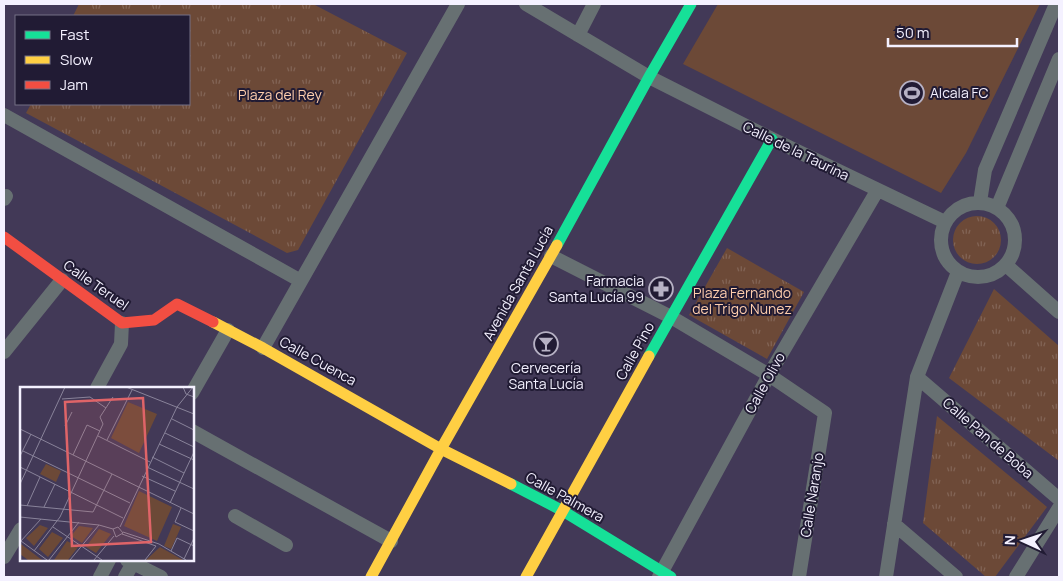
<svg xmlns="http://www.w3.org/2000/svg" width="1063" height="581" font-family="Manrope,sans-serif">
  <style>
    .grass { fill: url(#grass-tufts) }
    .garden { fill: #6c4937 }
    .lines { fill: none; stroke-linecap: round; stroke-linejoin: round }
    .street { stroke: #677072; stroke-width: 14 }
    .fast { stroke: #16e098; stroke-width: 11 }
    .slow { stroke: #ffcf43; stroke-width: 11 }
    .jam { stroke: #f24e42; stroke-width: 11 }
    .labels { text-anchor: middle; stroke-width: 4; stroke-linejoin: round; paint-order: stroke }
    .poi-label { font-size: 14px; fill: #f4f1ff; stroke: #211b34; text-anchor: start }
    .park-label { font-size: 14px; fill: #ffcead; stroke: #211b34 }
    .street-label { font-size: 14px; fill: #f4f1ff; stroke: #211b34 }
    .inset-road { fill: none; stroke: #89839a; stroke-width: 1 }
    .view { fill: #df6468; fill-opacity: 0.15; stroke: #df6468; stroke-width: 2.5 }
    .inset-edge { fill: none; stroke: #f4f1ff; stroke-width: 2.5 }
  </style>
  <defs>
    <pattern id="grass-tufts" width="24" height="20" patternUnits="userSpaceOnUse" patternTransform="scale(1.25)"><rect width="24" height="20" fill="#6c4937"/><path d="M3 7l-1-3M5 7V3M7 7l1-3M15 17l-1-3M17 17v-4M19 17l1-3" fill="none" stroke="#826455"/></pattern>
  </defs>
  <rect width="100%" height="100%" fill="#423957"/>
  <path class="grass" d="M79 4H313L407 53 298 250 287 253 26 113 31 104H189V16H73Z
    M953 240a24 24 0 1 1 48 0a24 24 0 1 1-48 0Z
    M727 248 804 292 767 359 689 315Z
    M994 289 1059 346V461L949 378Z
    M937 416 1047 507 995 577H986L923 523Z"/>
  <path class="garden" d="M718 4H1040L966 153 941 193 683 64Z"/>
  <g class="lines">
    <path class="street" d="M526 4 649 77 772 139 945 222
      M578 35 594 4
      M4 115 301 281
      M4 199 6 196
      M980 202 985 170 1056 4
      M941 240a37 37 0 1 1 74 0a37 37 0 1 1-74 0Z
      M997 208 1059 59
      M551 256 671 317 769 375 825 413 799 577
      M1006 265 1059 312
      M263 348 458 4
      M4 352 62 280
      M917 377 1059 499
      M97 388 121 344 122 323
      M192 393 228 330
      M192 431 391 541
      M235 516 286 545
      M894 524 956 577
      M4 557 21 529
      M127 560 161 577
      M100 577 109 560
      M125 577 133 563
      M659 577 769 375 877 191
      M886 577 917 377 958 272
      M1016 577 1059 508"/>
    <path class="fast" d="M557 245 649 77 691 4
      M649 356 772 139
      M511 484 563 511 671 577"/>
    <path class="slow" d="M213 322 263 348 441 449 511 484
      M371 577 441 449 557 245
      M526 577 649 356"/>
    <path class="jam" d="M4 237 122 323 154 320 177 304 213 322"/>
  </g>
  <defs>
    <g id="stadium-ring" transform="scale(1.25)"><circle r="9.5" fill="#211b34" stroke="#b6b1c4" stroke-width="1.5"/><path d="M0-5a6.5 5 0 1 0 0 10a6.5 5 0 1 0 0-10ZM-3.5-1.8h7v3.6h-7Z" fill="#b6b1c4"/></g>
    <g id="pharmacy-ring" transform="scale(1.25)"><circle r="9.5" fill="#211b34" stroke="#b6b1c4" stroke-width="1.5"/><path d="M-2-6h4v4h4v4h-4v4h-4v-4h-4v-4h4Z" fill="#b6b1c4"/></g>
    <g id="bar-ring" transform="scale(1.25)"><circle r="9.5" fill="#211b34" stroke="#b6b1c4" stroke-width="1.5"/><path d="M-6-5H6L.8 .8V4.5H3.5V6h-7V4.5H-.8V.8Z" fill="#b6b1c4"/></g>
  </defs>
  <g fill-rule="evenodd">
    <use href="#stadium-ring" x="912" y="93"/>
    <use href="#pharmacy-ring" x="661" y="289"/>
    <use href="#bar-ring" x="546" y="344"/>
  </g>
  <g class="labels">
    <g class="poi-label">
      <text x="930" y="98">Alcala FC</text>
      <text x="644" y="286" text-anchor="end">Farmacia<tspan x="644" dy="16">Santa Lucía 99</tspan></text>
      <text x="546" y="373" text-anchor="middle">Cervecería<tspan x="546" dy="16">Santa Lucía</tspan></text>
    </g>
    <g class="park-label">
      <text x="280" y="100">Plaza del Rey</text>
      <text x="742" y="298">Plaza Fernando<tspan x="742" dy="16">del Trigo Nunez</tspan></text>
    </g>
    <g class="street-label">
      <text transform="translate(796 151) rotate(26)" y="5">Calle de la Taurina</text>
      <text transform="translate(518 283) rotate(-61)" y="5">Avenida Santa Lucía</text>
      <text transform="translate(96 285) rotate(35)" y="5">Calle Teruel</text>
      <text transform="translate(635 351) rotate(-61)" y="5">Calle Pino</text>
      <text transform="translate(318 361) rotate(29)" y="5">Calle Cuenca</text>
      <text transform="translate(765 383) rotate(-61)" y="5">Calle Olivo</text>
      <text transform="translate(988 438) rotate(41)" y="5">Calle Pan de Boba</text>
      <text transform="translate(812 495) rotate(-81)" y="5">Calle Naranjo</text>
      <text transform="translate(565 497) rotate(29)" y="5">Calle Palmera</text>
    </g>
  </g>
  <g transform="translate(20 387)">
    <rect width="174" height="174" fill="#423957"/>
    <path d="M108 15 137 27 119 66 91 51ZM26 77 41 84 36 95 20 87ZM153 137 161 140 151 162 144 159ZM20 138 28 141 14 159 6 151ZM59 139 73 141 62 156 51 149ZM79 142 91 147 76 166 66 160ZM32 145 43 151 28 170 19 162ZM47 154 58 160 48 173H34ZM1 157 22 173H8L0 167ZM140 160 163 173H126Z" fill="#6c4937"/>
    <path d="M119 104 152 120 137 154 104 139Z" fill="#6c4937"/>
    <path class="inset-road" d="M106 0 174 27M163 0 166 7 174 10M42 12 70 10 86 21M152 32 174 43M45 39 52 25M0 42 174 127M145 46 174 60M78 49 130 75M87 53 112 3M139 57 174 73M3 64 110 116M53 68 67 38 80 44M0 69 11 47M132 70 164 86M0 80 103 131M127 80 174 102M122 89 155 104M0 97 45 0M150 116 174 65M0 118 73 125 92 87M7 119 20 90M24 120 35 97M161 121 155 135 174 144M0 130 79 138 93 142 98 140 103 146 96 150 93 142M33 140 82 173M100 140 157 20 173 0M103 145 139 157 166 173M102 147 136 159M1 154 27 173M0 155 21 132M14 164 40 130 83 37 80 30 93 10M151 164 157 151 174 159M164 172 174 151M29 173 59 135M50 173 79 138M74 173 94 149M125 173 136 159"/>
    <path class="view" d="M123 11 131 155 52 159 45 15Z"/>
    <rect width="174" height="174" class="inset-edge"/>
  </g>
  <rect width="1063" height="581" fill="none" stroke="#f4f1ff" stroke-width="10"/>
  <rect x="15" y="15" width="175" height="90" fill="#211b34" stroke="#757185"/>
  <rect x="25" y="31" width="25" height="8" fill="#16e098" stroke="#757185"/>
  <text x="60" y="40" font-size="15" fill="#f4f1ff">Fast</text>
  <rect x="25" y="56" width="25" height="8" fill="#ffcf43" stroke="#757185"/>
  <text x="60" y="65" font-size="15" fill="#f4f1ff">Slow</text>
  <rect x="25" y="81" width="25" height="8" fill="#f24e42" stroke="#757185"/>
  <text x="60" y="90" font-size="15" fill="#f4f1ff">Jam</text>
  <g transform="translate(1023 541) rotate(273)" stroke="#211b34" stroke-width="4" paint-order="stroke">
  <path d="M0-4L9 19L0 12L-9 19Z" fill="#f4f1ff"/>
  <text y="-8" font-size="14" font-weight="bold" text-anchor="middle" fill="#f4f1ff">N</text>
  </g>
  <path d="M888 38v8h129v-8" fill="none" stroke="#f4f1ff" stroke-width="2.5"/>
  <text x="896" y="38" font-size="15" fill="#f4f1ff" stroke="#211b34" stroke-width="4" paint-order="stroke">50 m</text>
</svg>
